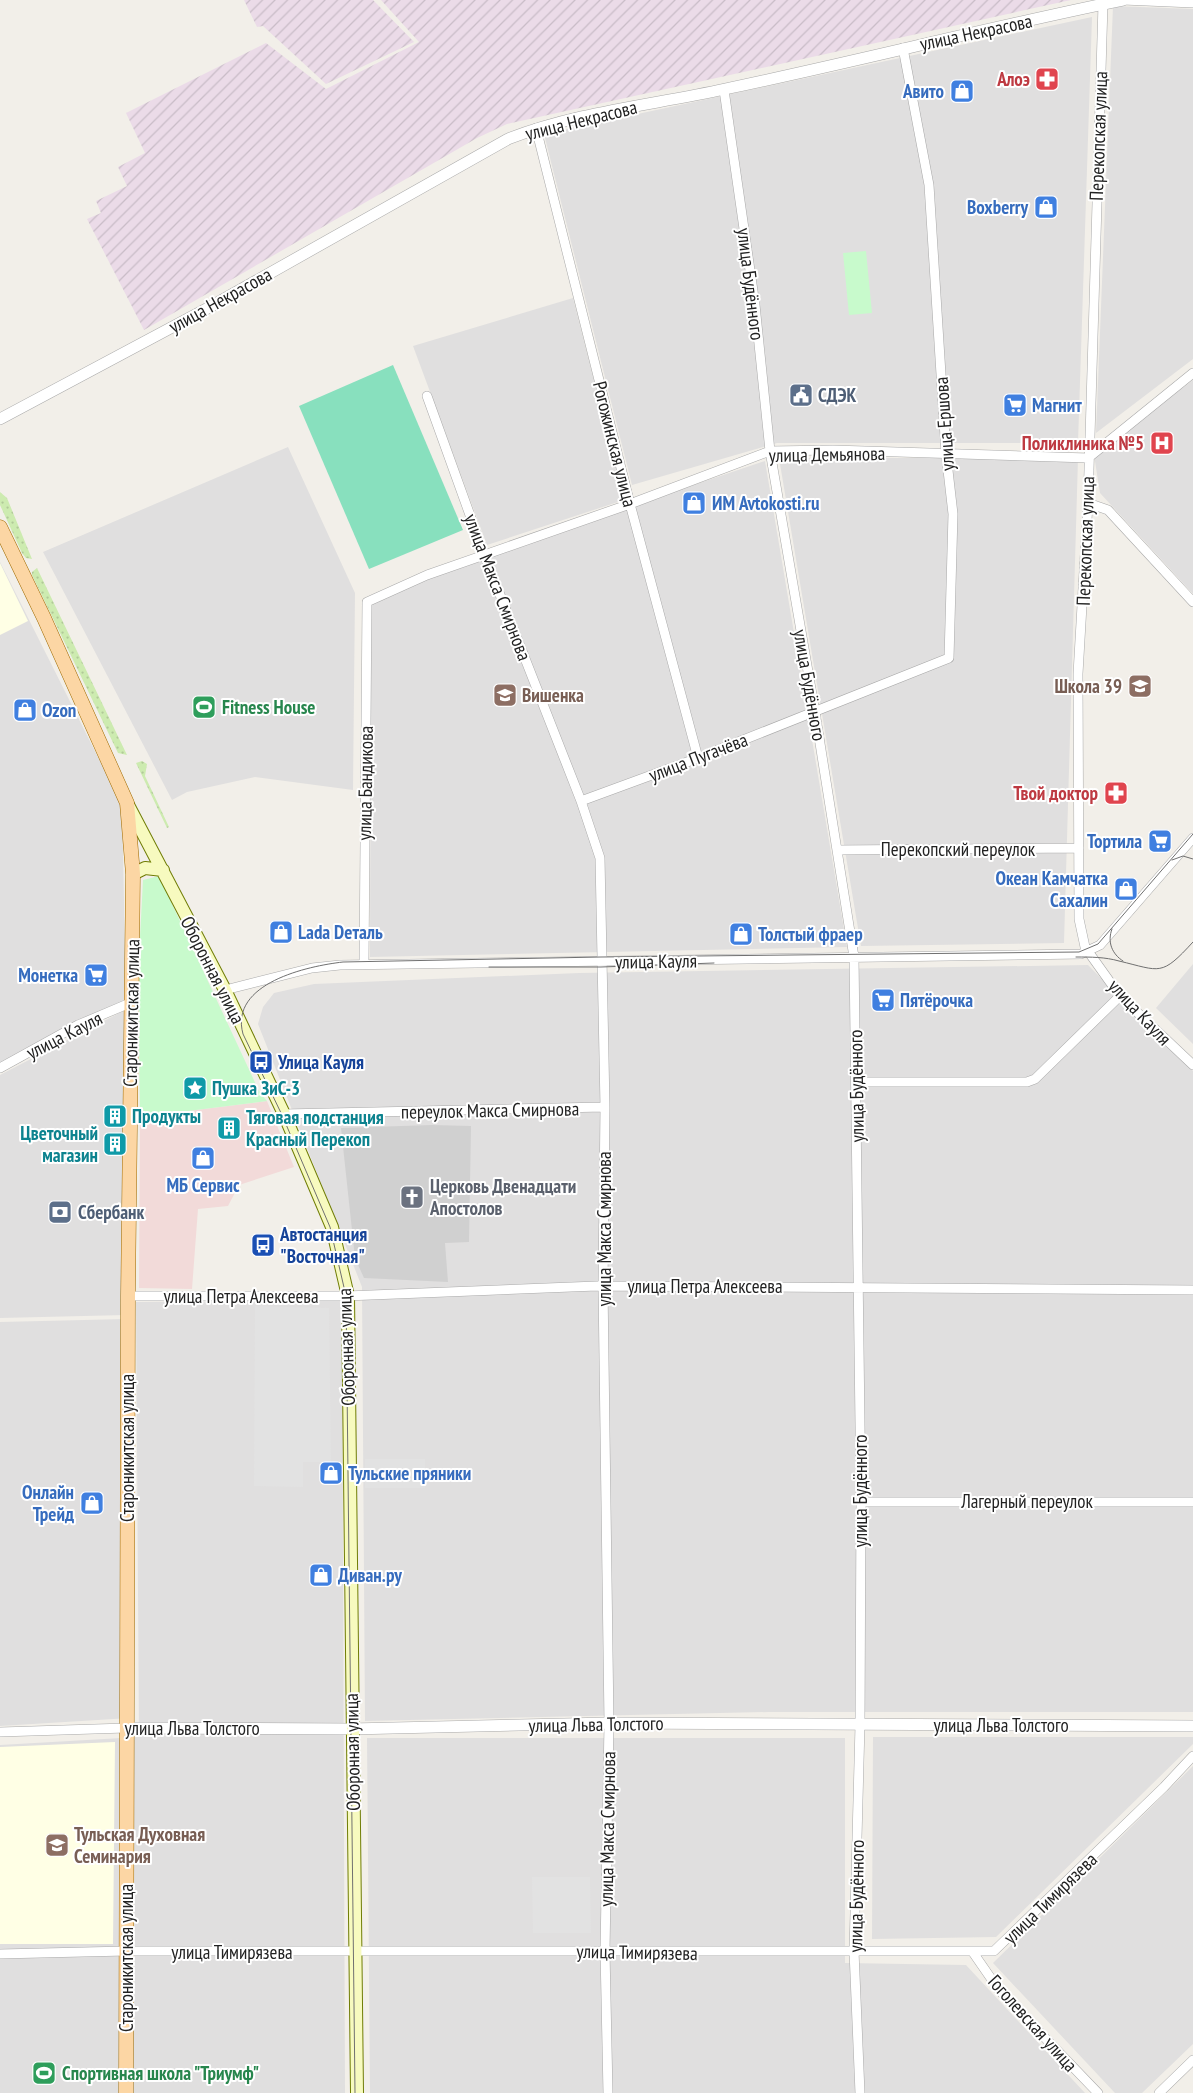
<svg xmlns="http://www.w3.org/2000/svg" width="1193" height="2093" font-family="'PT Sans Narrow',sans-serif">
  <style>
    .residential { fill: #e0dfdf }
    .commercial { fill: #f2dad9 }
    .industrial { fill: url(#industrial-furrows) }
    .education { fill: #ffffe5 }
    .religious { fill: #d0d0d0 }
    .grass { fill: url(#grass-dots) }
    .park { fill: #c8facc }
    .pitch { fill: #88e0be }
    .parking { fill: #e2e2e2 }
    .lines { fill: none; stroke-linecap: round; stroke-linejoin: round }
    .minor-casing { stroke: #a9a9a9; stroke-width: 10 }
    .tertiary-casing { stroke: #a9a9a9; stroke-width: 12 }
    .secondary-casing { stroke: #707d05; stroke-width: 14 }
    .primary-casing { stroke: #a06b00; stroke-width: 15 }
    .minor { stroke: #fff; stroke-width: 9 }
    .tertiary { stroke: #fff; stroke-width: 11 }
    .secondary { stroke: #f7fabf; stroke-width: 12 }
    .primary { stroke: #fcd6a4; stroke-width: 14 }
    .tram { stroke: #707070; stroke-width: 1 }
    .labels { text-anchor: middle; stroke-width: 4; stroke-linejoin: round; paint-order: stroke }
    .street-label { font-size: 19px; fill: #222; stroke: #fff }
    .health-label { font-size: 19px; font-weight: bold; fill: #be3a42; stroke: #fff; text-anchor: end }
    .shop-label { font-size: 19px; font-weight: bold; fill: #366cbe; stroke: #fff; text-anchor: start }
    .service-label { font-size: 19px; font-weight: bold; fill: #4e5e75; stroke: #fff; text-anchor: start }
    .education-label { font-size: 19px; font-weight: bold; fill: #785e54; stroke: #fff; text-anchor: start }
    .leisure-label { font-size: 19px; font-weight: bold; fill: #27864d; stroke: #fff; text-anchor: start }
    .transit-label { font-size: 19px; font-weight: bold; fill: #164399; stroke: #fff; text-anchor: start }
    .culture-label { font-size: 19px; font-weight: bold; fill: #0d838f; stroke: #fff; text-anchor: start }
    .worship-label { font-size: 19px; font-weight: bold; fill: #5b616d; stroke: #fff; text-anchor: start }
  </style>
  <defs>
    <pattern id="industrial-furrows" width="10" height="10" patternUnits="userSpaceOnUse" patternTransform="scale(1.25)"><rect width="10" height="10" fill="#ebdbe8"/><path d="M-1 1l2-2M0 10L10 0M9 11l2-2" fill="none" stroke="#c9bcc7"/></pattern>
    <pattern id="grass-dots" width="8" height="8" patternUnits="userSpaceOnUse" patternTransform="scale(1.25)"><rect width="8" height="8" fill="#cdebb0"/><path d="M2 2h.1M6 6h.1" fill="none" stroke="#b0c997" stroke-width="1.8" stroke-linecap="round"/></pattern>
  </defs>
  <rect width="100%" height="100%" fill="#f2efe9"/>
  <path class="residential" d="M1113 6 1193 9V359L1096 433Z
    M1092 17 1078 443H777L632 485 544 134Z
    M573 298 624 500 487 545 413 346Z
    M1193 380V594L1100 493 1094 455Z
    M288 447 355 593 353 790 255 777 187 792 172 800 43 552Z
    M779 458H1078L1064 943 861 946Z
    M765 461 847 947 370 957 371 604 473 559Z
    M0 562 122 805 126 1002 0 1066Z
    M1193 964V1044L1156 1008Z
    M1088 965 1193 1071V1712H769L365 1721 362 1287 258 1024 263 1007 274 993 314 984 579 973Z
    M127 1009 126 1315 0 1318V1075Z
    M342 1300 345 2093H0V1745L139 1737 136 1302Z
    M126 1319 130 1718 0 1726V1322Z
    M873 1737H1193V1744L996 1937 872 1939Z
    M367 1738H845V1963L966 1965 1085 2093H370Z
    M1193 1766V2044L1142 2093H1115L993 1963Z"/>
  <path class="commercial" d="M267 1101 294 1167 239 1185 228 1206 198 1209 192 1289 139 1288 140 1117Z"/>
  <path class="industrial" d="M244 0H373L414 42 326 84 263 26 257 27Z
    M381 0H1071L507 124 477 138 144 330 87 219 101 213 96 201 127 186 118 167 145 153 126 113 266 43 326 89 419 42Z"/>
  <path class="education" d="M0 563 28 621 0 635Z
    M115 1742 113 1944H0V1747Z"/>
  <path class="religious" d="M432 1125 471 1126 469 1242 445 1243 448 1282 364 1278 355 1258 341 1128Z"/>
  <path class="grass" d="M0 492 7 498 32 559 26 558 22 553 0 505Z
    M37 568 127 755 118 753 32 575V572Z
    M142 761 147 764 145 776 169 827 167 828 136 763Z"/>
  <path class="park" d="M866 251 872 313 849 315 843 253Z
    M159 876 260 1093 267 1101 140 1117 138 976 143 880Z"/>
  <path class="pitch" d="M393 365 463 530 369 569 299 406Z"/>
  <path class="parking" d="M255 1306 329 1308 331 1462H303V1487L254 1486Z
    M365 1459H425V1488H365Z
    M532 1877H590L591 1933H533Z"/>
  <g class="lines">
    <g class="minor-casing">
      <path id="minor" d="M1123 0 1193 3
        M1103 4 1088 503 1078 674 1079 919 1085 947 1120 996 1193 1065
        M724 90 755 305 770 451 815 712 854 957 861 1502 860 1725 854 1951 860 2093
        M536 128 630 504 698 758
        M427 396 484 554 581 801 600 858 605 1107 603 1286 609 1723 605 1951 608 2093
        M1088 503 1108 510 1193 602
        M581 801 698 758 949 658 953 514 946 453 929 185 903 48
        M837 850 1079 848
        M364 964 367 602 427 575 630 504 770 451 833 450 1088 458 1193 373
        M225 990 312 968 340 965 1081 954 1100 945 1193 838
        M0 1068 78 1025 130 1003
        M857 1082H1027L1035 1079 1120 996
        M284 1114 605 1107
        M128 1296H346L597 1286 1193 1290
        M861 1502H1193
        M0 1732 126 1728
        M972 1951 999 1990 1098 2093
        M0 1954 126 1951H994L1164 1787 1193 1756
        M1159 2093 1193 2060"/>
    </g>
    <g class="tertiary-casing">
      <path id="tertiary" d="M0 419 208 308 508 139C577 112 652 105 725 89 858 61 990 27 1123 0
        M126 1728 351 1729 609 1723 1193 1726"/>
    </g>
    <g class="secondary-casing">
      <path id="secondary" d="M127 803 225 990 284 1114 332 1227 348 1296 357 2093
        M133 874 145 868 163 870"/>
    </g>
    <g class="primary-casing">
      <path id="primary" d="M0 527 44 618 127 803 133 874 128 1296 126 2093"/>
    </g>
    <use href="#minor" class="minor"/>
    <use href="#tertiary" class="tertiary"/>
    <use href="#secondary" class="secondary"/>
    <use href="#primary" class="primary"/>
    <path class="tram" d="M1172 860 1183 856 1193 859
      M1112 929C1107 942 1112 954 1123 961
      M1076 957C1091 957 1105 957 1119 961 1161 971 1161 977 1193 942
      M489 967H601L714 963
      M355 2093 346 1296 330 1227 282 1115 243 1034C229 983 308 966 343 962L601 957 1079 952 1098 944 1193 834"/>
  </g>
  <defs>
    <g id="pharmacy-square" transform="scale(1.25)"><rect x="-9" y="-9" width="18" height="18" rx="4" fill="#e0444e" stroke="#fff"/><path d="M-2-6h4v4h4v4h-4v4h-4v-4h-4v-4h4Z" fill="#fff"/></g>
    <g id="shop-square" transform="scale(1.25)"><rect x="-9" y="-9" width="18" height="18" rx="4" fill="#3f7fe0" stroke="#fff"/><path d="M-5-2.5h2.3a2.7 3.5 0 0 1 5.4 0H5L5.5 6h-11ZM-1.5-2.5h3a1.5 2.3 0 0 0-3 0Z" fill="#fff"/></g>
    <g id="civic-square" transform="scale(1.25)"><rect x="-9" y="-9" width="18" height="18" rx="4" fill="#5c6f8a" stroke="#fff"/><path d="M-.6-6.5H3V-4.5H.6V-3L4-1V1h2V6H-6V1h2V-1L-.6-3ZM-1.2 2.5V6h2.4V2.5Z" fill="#fff"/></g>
    <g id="supermarket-square" transform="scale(1.25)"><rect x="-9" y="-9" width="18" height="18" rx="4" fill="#3f7fe0" stroke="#fff"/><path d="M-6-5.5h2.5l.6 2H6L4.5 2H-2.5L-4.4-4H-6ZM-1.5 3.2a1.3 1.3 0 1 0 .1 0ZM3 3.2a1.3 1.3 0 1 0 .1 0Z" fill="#fff"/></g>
    <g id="hospital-square" transform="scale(1.25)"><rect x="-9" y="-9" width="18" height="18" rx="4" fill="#e0444e" stroke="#fff"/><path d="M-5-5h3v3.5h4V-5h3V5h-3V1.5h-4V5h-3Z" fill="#fff"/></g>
    <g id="school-square" transform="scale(1.25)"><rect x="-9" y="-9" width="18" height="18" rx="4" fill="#8d6e63" stroke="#fff"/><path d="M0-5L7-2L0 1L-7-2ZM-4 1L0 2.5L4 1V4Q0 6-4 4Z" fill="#fff"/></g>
    <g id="stadium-square" transform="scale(1.25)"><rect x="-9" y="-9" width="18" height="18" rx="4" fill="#2e9e5b" stroke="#fff"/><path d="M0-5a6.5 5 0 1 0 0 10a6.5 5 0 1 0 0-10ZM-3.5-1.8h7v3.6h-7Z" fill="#fff"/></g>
    <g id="bus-square" transform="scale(1.25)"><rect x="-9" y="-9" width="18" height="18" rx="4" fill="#1a4fb4" stroke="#fff"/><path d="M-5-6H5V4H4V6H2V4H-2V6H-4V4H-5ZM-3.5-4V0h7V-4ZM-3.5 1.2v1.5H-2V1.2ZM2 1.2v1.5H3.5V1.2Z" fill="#fff"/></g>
    <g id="sight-square" transform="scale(1.25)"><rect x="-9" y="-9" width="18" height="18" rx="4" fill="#0f9aa8" stroke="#fff"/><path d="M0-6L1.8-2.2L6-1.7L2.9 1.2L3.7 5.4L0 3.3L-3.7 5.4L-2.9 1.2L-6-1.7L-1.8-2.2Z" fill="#fff"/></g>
    <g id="building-square" transform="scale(1.25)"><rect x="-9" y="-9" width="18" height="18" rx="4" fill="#0f9aa8" stroke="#fff"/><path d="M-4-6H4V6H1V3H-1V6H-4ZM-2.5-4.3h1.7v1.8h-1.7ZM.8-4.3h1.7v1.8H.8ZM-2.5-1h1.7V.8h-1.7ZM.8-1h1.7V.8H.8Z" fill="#fff"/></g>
    <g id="church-square" transform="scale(1.25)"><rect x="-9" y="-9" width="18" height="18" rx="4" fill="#6b7280" stroke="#fff"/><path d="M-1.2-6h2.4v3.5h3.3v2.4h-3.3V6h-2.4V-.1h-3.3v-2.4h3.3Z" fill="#fff"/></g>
    <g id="bank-square" transform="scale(1.25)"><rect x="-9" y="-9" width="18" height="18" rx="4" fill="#5c6f8a" stroke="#fff"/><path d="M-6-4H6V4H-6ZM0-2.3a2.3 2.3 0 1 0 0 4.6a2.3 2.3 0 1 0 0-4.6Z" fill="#fff"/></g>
    <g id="university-square" transform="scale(1.25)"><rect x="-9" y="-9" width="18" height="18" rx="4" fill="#8d6e63" stroke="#fff"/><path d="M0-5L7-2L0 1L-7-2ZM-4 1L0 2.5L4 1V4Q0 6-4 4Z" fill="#fff"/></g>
  </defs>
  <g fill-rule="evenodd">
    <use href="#pharmacy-square" x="1047" y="79"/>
    <use href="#shop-square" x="962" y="91"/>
    <use href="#shop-square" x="1046" y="207"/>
    <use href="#civic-square" x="801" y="395"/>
    <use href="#supermarket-square" x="1015" y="405"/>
    <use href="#hospital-square" x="1162" y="443"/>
    <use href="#shop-square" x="694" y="503"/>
    <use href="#school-square" x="1140" y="686"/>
    <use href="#school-square" x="505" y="695"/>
    <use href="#stadium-square" x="204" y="707"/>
    <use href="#shop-square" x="25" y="710"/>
    <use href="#pharmacy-square" x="1116" y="793"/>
    <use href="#supermarket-square" x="1160" y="841"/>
    <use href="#shop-square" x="1126" y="889"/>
    <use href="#shop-square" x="281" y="932"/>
    <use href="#shop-square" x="741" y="934"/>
    <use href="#supermarket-square" x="96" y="975"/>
    <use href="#supermarket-square" x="883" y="1000"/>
    <use href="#bus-square" x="261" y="1062"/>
    <use href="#sight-square" x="195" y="1088"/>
    <use href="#building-square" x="115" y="1116"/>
    <use href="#building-square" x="229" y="1128"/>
    <use href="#building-square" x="115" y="1144"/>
    <use href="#shop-square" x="203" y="1158"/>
    <use href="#church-square" x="412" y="1197"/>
    <use href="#bank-square" x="60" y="1212"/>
    <use href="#bus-square" x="263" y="1245"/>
    <use href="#shop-square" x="331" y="1473"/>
    <use href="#shop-square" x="92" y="1503"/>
    <use href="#shop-square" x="321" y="1575"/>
    <use href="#university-square" x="57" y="1845"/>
    <use href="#stadium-square" x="44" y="2073"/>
  </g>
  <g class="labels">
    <g class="street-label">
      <text transform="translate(976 32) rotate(-12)" y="7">улица Некрасова</text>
      <text transform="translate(581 120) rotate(-14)" y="7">улица Некрасова</text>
      <text transform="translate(1098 136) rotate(-88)" y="7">Перекопская улица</text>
      <text transform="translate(751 284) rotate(83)" y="7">улица Будённого</text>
      <text transform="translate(220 300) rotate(-29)" y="7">улица Некрасова</text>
      <text transform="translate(944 424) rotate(-94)" y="7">улица Ершова</text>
      <text transform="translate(615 444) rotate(76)" y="7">Рогожинская улица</text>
      <text transform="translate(827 454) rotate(-1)" y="7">улица Демьянова</text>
      <text transform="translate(1085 541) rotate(-88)" y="7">Перекопская улица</text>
      <text transform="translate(498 587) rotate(69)" y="7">улица Макса Смирнова</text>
      <text transform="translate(810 685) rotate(80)" y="7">улица Будённого</text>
      <text transform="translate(698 757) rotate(-21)" y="7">улица Пугачёва</text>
      <text transform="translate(365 783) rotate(-89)" y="7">улица Бандикова</text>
      <text x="958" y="856">Перекопский переулок</text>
      <text transform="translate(656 961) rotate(-1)" y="7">улица Кауля</text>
      <text transform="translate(213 970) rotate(63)" y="7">Оборонная улица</text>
      <text transform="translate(1140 1012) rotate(47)" y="7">улица Кауля</text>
      <text transform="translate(131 1013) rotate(-89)" y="7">Староникитская улица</text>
      <text transform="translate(64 1035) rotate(-27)" y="7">улица Кауля</text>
      <text transform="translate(856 1086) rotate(-91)" y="7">улица Будённого</text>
      <text transform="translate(490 1110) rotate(-1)" y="7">переулок Макса Смирнова</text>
      <text transform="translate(604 1229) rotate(-90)" y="7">улица Макса Смирнова</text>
      <text x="705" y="1293">улица Петра Алексеева</text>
      <text x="241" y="1303">улица Петра Алексеева</text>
      <text transform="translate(346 1347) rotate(-92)" y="7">Оборонная улица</text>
      <text transform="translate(127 1448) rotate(-90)" y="7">Староникитская улица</text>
      <text transform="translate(860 1491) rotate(-90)" y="7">улица Будённого</text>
      <text x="1027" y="1508">Лагерный переулок</text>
      <text transform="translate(596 1724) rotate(-1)" y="7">улица Льва Толстого</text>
      <text x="1001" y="1732">улица Льва Толстого</text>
      <text x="192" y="1735">улица Льва Толстого</text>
      <text transform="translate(352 1752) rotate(-91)" y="7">Оборонная улица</text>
      <text transform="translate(607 1829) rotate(-89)" y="7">улица Макса Смирнова</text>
      <text transform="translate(856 1896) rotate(-89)" y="7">улица Будённого</text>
      <text transform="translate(1050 1898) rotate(-44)" y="7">улица Тимирязева</text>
      <text x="232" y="1959">улица Тимирязева</text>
      <text transform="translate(637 1952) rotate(1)" y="7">улица Тимирязева</text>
      <text transform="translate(126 1958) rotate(-90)" y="7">Староникитская улица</text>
      <text transform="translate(1033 2023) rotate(48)" y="7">Гоголевская улица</text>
    </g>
    <g class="health-label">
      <text x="1030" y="86">Алоэ</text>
      <text x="1144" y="450">Поликлиника №5</text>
      <text x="1098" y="800">Твой доктор</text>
    </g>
    <g class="shop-label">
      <text x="944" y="98" text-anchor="end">Авито</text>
      <text x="1028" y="214" text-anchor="end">Boxberry</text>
      <text x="1032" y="412">Магнит</text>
      <text x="712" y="510">ИМ Avtokosti.ru</text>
      <text x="42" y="717">Ozon</text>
      <text x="1142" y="848" text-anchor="end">Тортила</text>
      <text x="1108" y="885" text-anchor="end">Океан Камчатка<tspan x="1108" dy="22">Сахалин</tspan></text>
      <text x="298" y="939">Lada Dеталь</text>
      <text x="758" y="941">Толстый фраер</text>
      <text x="78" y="982" text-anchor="end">Монетка</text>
      <text x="900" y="1007">Пятёрочка</text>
      <text x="203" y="1192" text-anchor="middle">МБ Сервис</text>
      <text x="348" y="1480">Тульские пряники</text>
      <text x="74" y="1499" text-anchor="end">Онлайн<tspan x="74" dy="22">Трейд</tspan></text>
      <text x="338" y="1582">Диван.ру</text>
    </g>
    <g class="service-label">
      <text x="818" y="402">СДЭК</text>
      <text x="78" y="1219">Сбербанк</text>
    </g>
    <g class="education-label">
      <text x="1122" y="693" text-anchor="end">Школа 39</text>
      <text x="522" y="702">Вишенка</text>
      <text x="74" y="1841">Тульская Духовная<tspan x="74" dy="22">Семинария</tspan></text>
    </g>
    <g class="leisure-label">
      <text x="222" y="714">Fitness House</text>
      <text x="62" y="2080">Спортивная школа "Триумф"</text>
    </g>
    <g class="transit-label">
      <text x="278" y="1069">Улица Кауля</text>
      <text x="280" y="1241">Автостанция<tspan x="280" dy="22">"Восточная"</tspan></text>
    </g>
    <g class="culture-label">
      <text x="212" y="1095">Пушка ЗиС-3</text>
      <text x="132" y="1123">Продукты</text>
      <text x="246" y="1124">Тяговая подстанция<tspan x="246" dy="22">Красный Перекоп</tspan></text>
      <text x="98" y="1140" text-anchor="end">Цветочный<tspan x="98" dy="22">магазин</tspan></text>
    </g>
    <g class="worship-label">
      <text x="430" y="1193">Церковь Двенадцати<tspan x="430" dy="22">Апостолов</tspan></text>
    </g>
  </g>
</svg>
